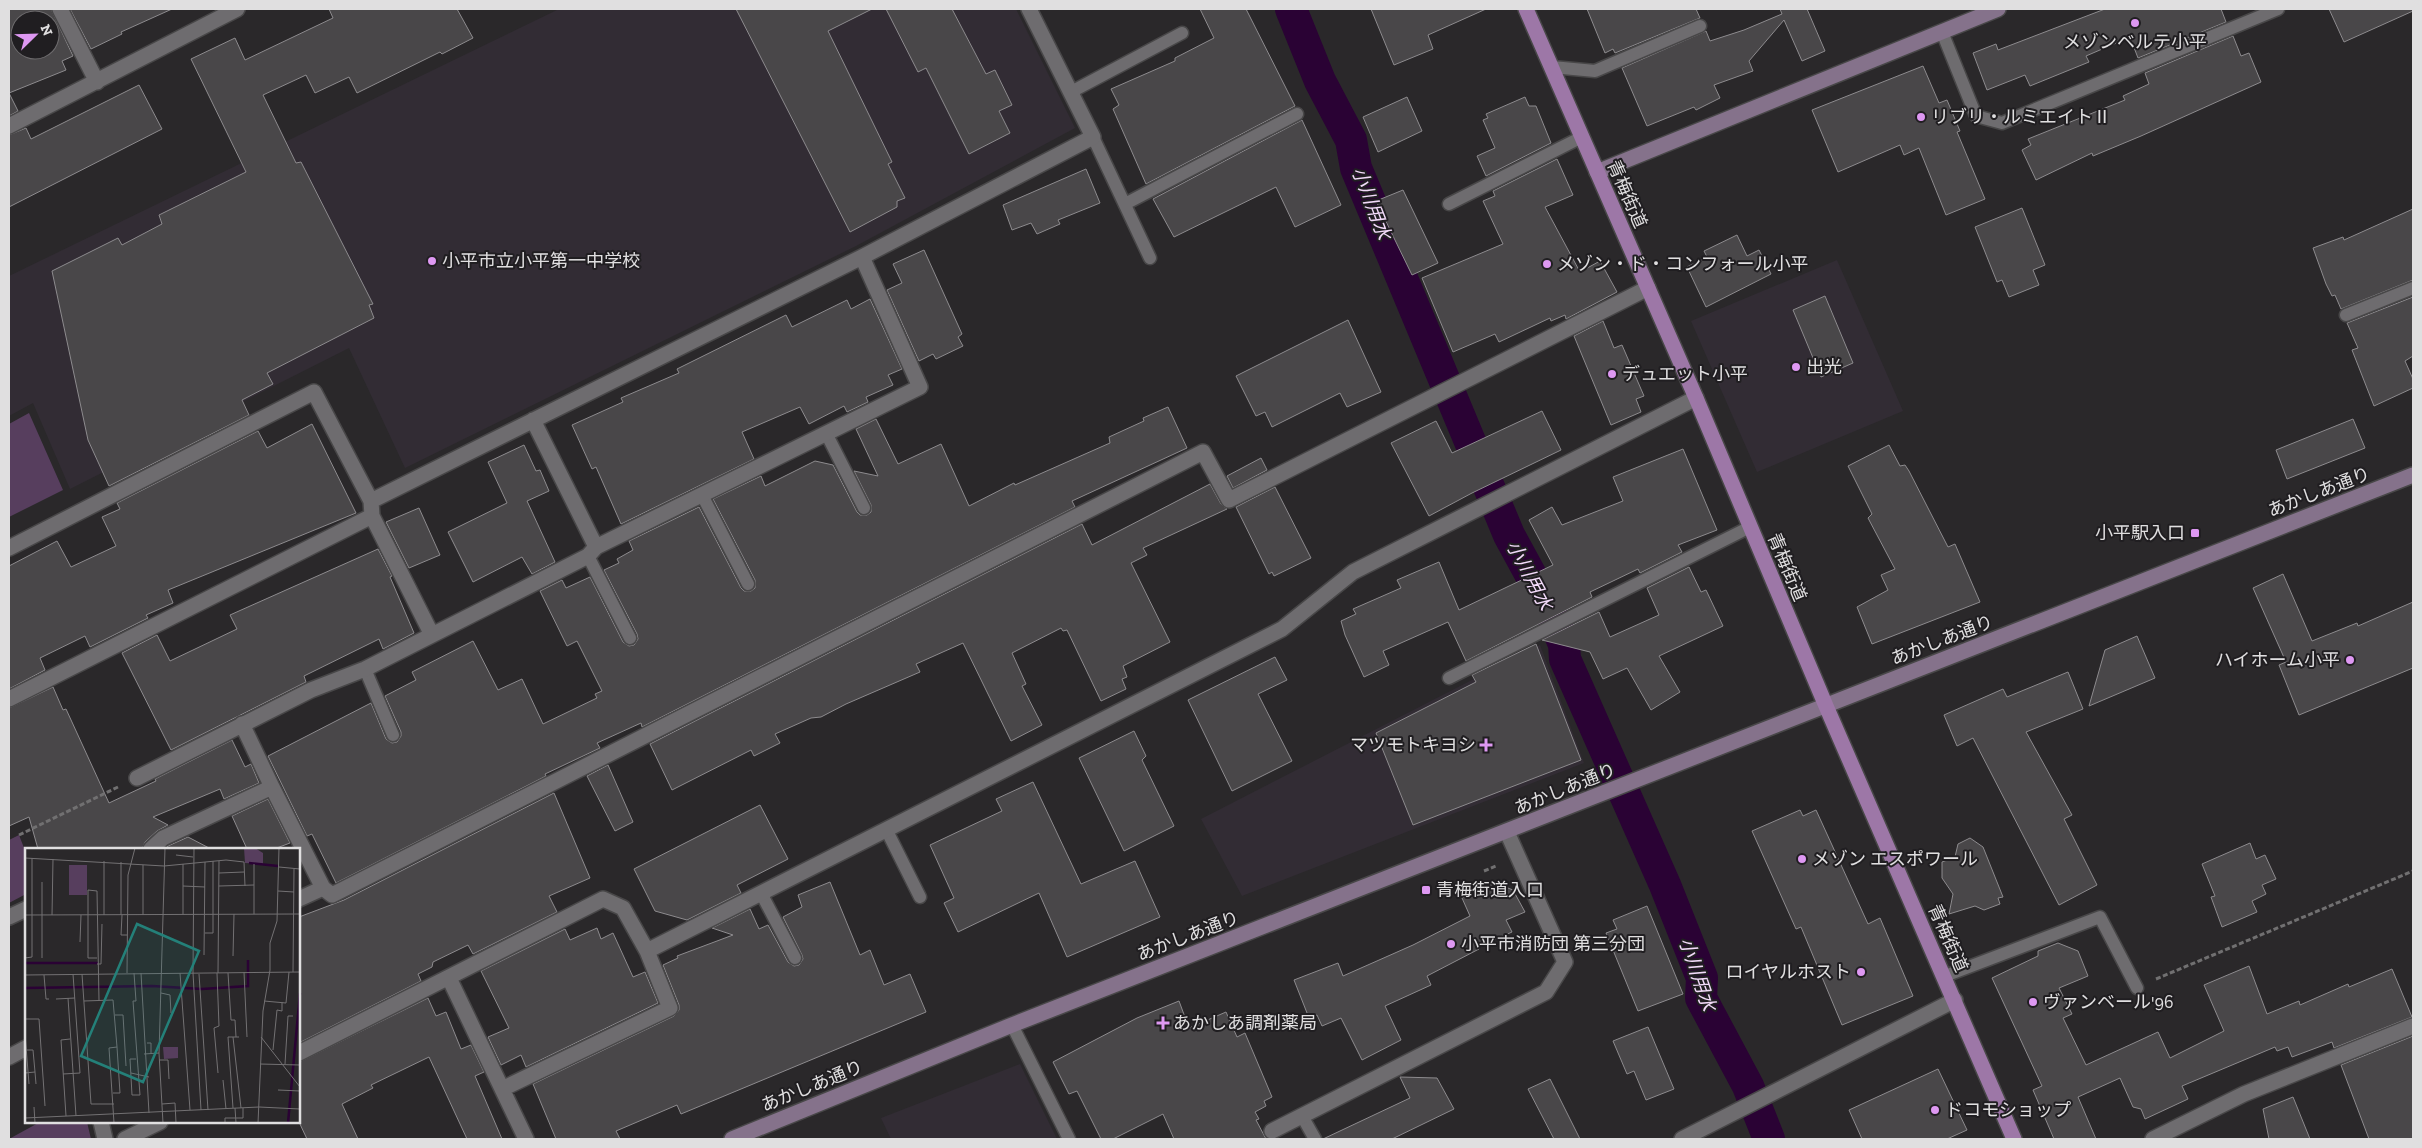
<svg xmlns="http://www.w3.org/2000/svg" width="2422" height="1148" font-family="'Zilla Slab','Noto Sans JP',serif">
  <style>
    .built { fill: #322c34 }
    .green { fill: #573e5e }
    .lines { fill: none; stroke-linecap: round; stroke-linejoin: round }
    .canal { stroke: #2a0234; stroke-width: 32 }
    .building { fill: #494749; stroke: #8d8b8e; fill-rule: evenodd }
    .lane-casing { stroke: #484748; stroke-width: 15 }
    .street-casing { stroke: #484748; stroke-width: 18 }
    .secondary-casing { stroke: #484748; stroke-width: 18 }
    .primary-casing { stroke: #484748; stroke-width: 18 }
    .path { stroke: #717071; stroke-width: 3; stroke-dasharray: 5 2.5; stroke-linecap: butt }
    .lane { stroke: #6e6c6f; stroke-width: 12 }
    .street { stroke: #6e6c6f; stroke-width: 15 }
    .secondary { stroke: #85728b; stroke-width: 15 }
    .primary { stroke: #9d77a7; stroke-width: 15 }
    .poi-dot { fill: #de98f2; stroke: #201e21; stroke-width: 2 }
    .labels { text-anchor: middle; stroke-width: 4; stroke-linejoin: round; paint-order: stroke }
    .poi-label { font-size: 18px; fill: #e0dfe0; stroke: #201e21; text-anchor: start }
    .street-label { font-size: 18px; fill: #e0dfe0; stroke: #201e21 }
    .water-label { font-size: 19px; font-style: italic; fill: #f3dbfa; stroke: #201e21 }
    .inset-river { fill: none; stroke: #2a0234; stroke-width: 2.5 }
    .inset-road { fill: none; stroke: #737173; stroke-width: 1 }
    .view { fill: #248079; fill-opacity: 0.15; stroke: #248079; stroke-width: 2.5 }
    .inset-edge { fill: none; stroke: #e0dfe0; stroke-width: 2.5 }
  </style>
  <rect width="100%" height="100%" fill="#2a282a"/>
  <path class="built" d="M559 9H1016L1075 128 856 246 405 468 349 348 70 489 33 403 9 416V276Z
    M1837 260 1903 411 1757 472 1691 321Z
    M1540 645 1584 763 1242 896 1201 819Z
    M1020 1064 1057 1139H891L881 1118Z"/>
  <path class="green" d="M29 413 63 490 9 517V424Z
    M19 835 26 853V894L9 903V840Z
    M40 1122H87L91 1139H9Z"/>
  <g class="lines">
    <path class="canal" d="M1291 9 1320 81 1351 140 1356 168 1509 535 1546 603 1564 644 1565 659 1665 885 1702 978 1701 998 1748 1086 1769 1139"/>
  </g>
  <path class="building" d="M9 9H51L73 56 62 61 66 70 9 93 18 111 9 116ZM20 20H50V50H20Z
    M70 9H172L121 32 122 34 91 49Z
    M329 9H457L473 38 442 54 440 52 357 93 349 77 315 93 306 75 263 95 296 163 301 162 373 304 369 305 374 318 267 373 273 384 242 400 249 415 109 486 88 440 52 271 118 238 122 245 162 224 159 215 246 172 191 59 235 38 245 60 333 18Z
    M736 9H872L828 31 892 162 888 164 905 198 897 201V207L850 232Z
    M886 9H952L986 74 995 70 1012 105 999 111 1010 133 969 154 926 68 918 72Z
    M1200 9H1246L1295 106 1146 184 1113 109 1119 105 1111 89 1175 61V58L1214 38Z
    M1371 9H1486L1428 35 1433 49 1394 65Z
    M1587 9H1696L1700 18 1615 53 1613 49 1605 53Z
    M1780 9H1807L1825 51 1802 61 1784 20 1749 61 1753 71 1714 85 1720 98 1696 110 1694 107 1647 126 1622 68 1706 31 1710 41 1744 30 1782 14Z
    M2105 9H2221L2226 22 2138 58 2130 37 2086 56 2089 62 2030 86 2025 75 1987 90 1973 53 1996 44 1998 50Z
    M2329 9H2413V11L2344 42Z
    M2233 36 2241 56 2249 53 2261 82 2141 136 2093 156 2092 153 2036 180 2022 150 2031 145 2028 139 2125 100 2123 96 2149 84 2145 73Z
    M1923 66 1939 103 1947 100 1960 131 1957 132 1985 199 1946 215 1919 148 1904 155 1900 145 1838 172 1812 110Z
    M139 85 162 129 9 207V135L26 128 31 139Z
    M1407 97 1422 131 1378 152 1363 117Z
    M1525 97 1529 106H1536L1551 143 1486 176 1477 156 1495 148 1483 120 1488 118 1486 114Z
    M1302 120 1341 205 1295 227 1276 187 1174 237 1153 199Z
    M1557 159 1573 195 1545 207 1580 272 1600 261 1617 292 1566 319 1565 315 1551 321 1550 318 1499 342 1495 334 1453 352 1422 278 1503 244 1483 201 1495 196 1493 191Z
    M1086 169 1100 203 1058 220 1060 224 1037 234 1031 223 1012 230 1003 205Z
    M1403 190 1438 263 1412 275 1376 201Z
    M2022 208 2045 265 2033 270 2039 285 2009 297 2002 280 1997 282 1975 227Z
    M2413 209V280L2341 309 2335 295 2332 296 2326 284 2313 248 2343 237 2344 240Z
    M1737 235 1747 256 1759 250 1771 274 1706 307 1687 267 1707 257 1704 251Z
    M924 250 962 334 958 337 963 346 936 359 933 354 919 361 887 290 902 283 893 264Z
    M1825 296 1853 363 1821 377 1793 310Z
    M2413 297V356L2405 361 2413 379V388L2374 406 2352 350 2358 348 2347 323Z
    M870 299 902 369 888 375 893 385 866 397 868 402 847 412 844 406 809 424 800 407 742 432 754 459 621 524 596 467 592 469 572 425 623 402 621 398 679 373 677 369 786 315 792 327 847 300 851 309Z
    M1348 320 1381 392 1347 407 1340 393 1272 427 1265 412 1256 416 1236 376Z
    M1603 321 1614 348 1622 345 1644 396 1636 399 1641 412 1611 425 1574 336Z
    M1168 407 1187 448 1072 501 1075 507 642 727 641 723 597 743 600 748 545 774 546 776 336 883 312 834 307 836 268 756 371 703 386 739 392 743 397 742 401 736V732L385 696 416 680 412 672 473 641 498 690 522 679 543 724 597 698 595 694 602 691 577 641 567 646 540 591 562 580 566 588 590 577 623 642 629 646 634 645 638 639 637 634 604 570 619 563 617 559 633 550 629 541 699 507 741 588 744 591H751L755 588V580L713 499 761 476 765 486 815 461 833 465 857 512 860 515H867L871 512V505L854 471 878 476 856 429 876 419 898 464 941 444 969 506 1014 483 1015 485 1110 443 1109 437 1144 421 1143 418Z
    M1542 411 1561 450 1472 493 1429 516 1391 443 1436 421 1452 453Z
    M2353 419 2365 448 2287 479 2276 450Z
    M312 424 356 513 168 590 173 603 146 615 148 618 90 647 85 636 40 658 45 670 9 689V566L57 541 71 567 116 546 102 517 120 509 117 503 258 431 267 448Z
    M524 445 536 471 540 470 549 491 527 501 555 562 532 574 522 557 473 582 448 532 507 503 488 462Z
    M1889 445 1900 466 1905 465 1909 471 1948 547 1955 544 1980 602 1872 644 1857 607 1888 590 1881 575 1895 569 1868 518 1872 514 1848 466Z
    M1683 449 1717 530 1678 545 1682 552 1640 573 1638 569 1590 592 1592 597 1466 661 1448 622 1383 651 1389 665 1364 677 1345 635 1341 621 1356 614 1353 609 1401 588 1397 580 1439 562 1459 610 1553 565 1529 520 1552 507 1562 525 1623 501 1613 477Z
    M1261 458 1267 470 1233 488 1227 476Z
    M1210 484 1221 504 1227 509 1143 548 1147 555 1131 563 1170 642 1123 666 1127 677 1122 679 1126 689 1101 701 1067 630 1063 631 1061 628 1012 653 1026 684 1022 686 1042 725 1011 741 963 643 916 664 920 672 846 704 821 717 811 718 775 734 780 743 754 756 751 750 672 790 650 744 1082 524 1092 545Z
    M1275 487 1311 558 1274 576 1272 572 1269 574 1236 507Z
    M419 508 440 555 409 568 386 522Z
    M378 549 392 576 390 577 414 633 383 649 379 639 304 676 306 682 171 750 122 653 157 635 170 661 237 629 230 615Z
    M1689 567 1701 592 1706 590 1723 626 1659 656 1680 692 1651 710 1627 668 1603 679 1590 652 1542 640 1599 612 1610 637 1659 615 1647 588Z
    M2283 574 2312 641 2357 623 2358 626 2413 602V668L2299 715 2279 665 2286 662 2253 588Z
    M2137 636 2155 678 2089 706 2105 650Z
    M1536 644 1581 760 1413 825 1376 733 1476 682 1472 675Z
    M1275 657 1287 680 1258 694 1292 761 1232 791 1188 700Z
    M2068 672 2083 709 2026 732 2072 815 2064 819 2097 885 2059 905 1973 738 1957 746 1944 715 2003 689 2007 697Z
    M53 687 63 710 66 709 109 803 156 781 155 779 232 740 245 767 251 764 259 783 224 799 220 789 153 817 168 825 157 831 145 842 142 849H38L29 817 9 826V708Z
    M1134 731 1146 756 1142 760 1174 826 1124 851 1079 758Z
    M608 765 633 822 615 831 587 776Z
    M1033 782 1081 884 1135 861 1160 917 1067 957 1039 893 958 932 944 903 954 898 930 845 1002 811 996 799Z
    M554 793 590 878 549 896 557 912 473 954 468 945 433 962 432 967 418 974 421 981 299 1043V917L344 900Z
    M268 799 290 843 274 849H247L232 816Z
    M760 805 788 859 737 885 741 893 687 920 655 911 634 869Z
    M1800 810 1803 816 1816 810 1868 924 1880 918 1913 996 1842 1025 1801 927 1796 929 1752 831Z
    M188 837 211 849H165L168 846Z
    M1970 838 1983 847 2003 897 1998 898 2000 904 1984 910 1975 906 1949 914 1953 894 1942 878V862L1955 857 1958 844Z
    M2250 843 2256 859 2265 855 2276 879 2262 885 2266 894 2252 901 2257 912 2222 927 2211 897 2215 896 2202 864Z
    M830 882 860 955 870 950 884 985 910 974 926 1012 681 1114 677 1105 616 1131 620 1139H556L533 1084 674 1016 679 1010V1005L663 965 678 958 677 956 733 935 712 928 750 909 759 929 768 925 788 962 794 966 799 965 803 959 802 955 783 917 802 907 798 895Z
    M1495 883 1513 890 1525 912 1506 920 1512 932 1478 947 1479 949 1427 976 1431 985 1385 1006 1401 1040 1362 1060 1341 1018 1322 1026 1317 1015 1309 1018 1294 980 1338 963 1343 976 1413 945 1470 916 1462 898Z
    M1647 906 1683 994 1638 1011 1606 933 1617 929 1613 920Z
    M597 928 601 939 613 933 633 977 645 972 658 1003 526 1067 521 1055 501 1065 488 1037 509 1028 481 971 565 929 570 940Z
    M2058 943 2078 951 2088 976 2059 988 2072 1014 2063 1018 2086 1065 2158 1032 2170 1058 2224 1031 2204 985 2249 966 2267 1014 2299 1001 2300 1005 2348 984 2349 987 2392 969 2412 1017 2334 1048 2332 1042 2292 1057 2288 1047 2277 1051 2275 1047 2182 1086 2188 1099 2145 1119 2141 1109 2133 1107 2120 1078 2078 1097 2096 1139H2054L2033 1090 2042 1086 1992 978 2038 956V951Z
    M428 998 436 1016 446 1012 461 1049 471 1045 484 1072 475 1076 502 1139H467L429 1057 371 1085 373 1088 342 1104 358 1139H307L299 1122V1062Z
    M1179 1001 1189 1028 1226 1012 1237 1037 1245 1033 1272 1097 1264 1101 1266 1106 1255 1112 1259 1119 1256 1120 1266 1139H1174L1163 1114 1113 1139H1101L1077 1091 1069 1094 1053 1062 1137 1018Z
    M1648 1027 1674 1089 1646 1100 1634 1071 1627 1074 1613 1041Z
    M2413 1036V1139H2369L2341 1065Z
    M1938 1069 1967 1130 1947 1139H1862L1849 1110Z
    M1400 1077 1437 1078 1454 1109 1392 1139H1323L1410 1098Z
    M1550 1079 1580 1139H1554L1528 1089Z
    M2293 1097 2310 1139H2269L2263 1109Z"/>
  <g class="lines">
    <g class="lane-casing">
      <path id="lane" d="M1942 32 1976 116 2002 123 2278 9
        M1552 67 1595 71 1700 26
        M1071 92 1182 33
        M1093 137 1150 258
        M1125 204 1297 114
        M1449 204 1582 137
        M2346 315 2413 288
        M826 433 864 508
        M702 495 748 584
        M588 556 630 638
        M365 669 393 735
        M1449 678 1750 527
        M886 829 920 897
        M761 893 795 958
        M1945 976 2100 917 2137 988
        M1012 1025 1069 1139
        M1302 1116 1315 1139"/>
    </g>
    <g class="street-casing">
      <path id="street" d="M60 9 97 82
        M9 126 237 9
        M533 420 596 547
        M372 516 432 635
        M9 548 314 392 371 501 862 257 1093 137 1029 9
        M9 699 372 516 371 501
        M242 724 272 787
        M137 778 311 690 365 669 588 556 596 547 920 387 862 257
        M151 849 163 838 272 787 323 888 332 895 1203 452 1229 500 1648 288
        M299 899 323 888
        M9 917 26 909
        M449 978 526 1139
        M299 1053 603 899 623 908 647 951 1282 629 1353 572 1696 398
        M9 1057 26 1048
        M502 1089 670 1008 647 951
        M101 1122 105 1139
        M1272 1131 1546 992 1565 962 1507 832
        M125 1139 160 1122
        M1682 1139 1955 1000
        M2153 1139 2244 1094 2413 1026"/>
    </g>
    <g class="secondary-casing">
      <path id="secondary" d="M1597 172 1998 9
        M732 1139 1012 1025 2413 475"/>
    </g>
    <g class="primary-casing">
      <path id="primary" d="M1526 9 1696 398 1826 706 2014 1139"/>
    </g>
    <path class="path" d="M19 835 118 787
      M1484 871 1496 866
      M2156 979 2413 871"/>
    <use href="#lane" class="lane"/>
    <use href="#street" class="street"/>
    <use href="#secondary" class="secondary"/>
    <use href="#primary" class="primary"/>
  </g>
  <g class="poi-dot">
    <circle cx="2135" cy="23" r="5"/>
    <circle cx="1921" cy="117" r="5"/>
    <circle cx="432" cy="261" r="5"/>
    <circle cx="1547" cy="264" r="5"/>
    <circle cx="1796" cy="367" r="5"/>
    <circle cx="1612" cy="374" r="5"/>
    <rect x="2190" y="528" width="10" height="10" rx="2.5"/>
    <circle cx="2350" cy="660" r="5"/>
    <path d="M1483.5 737.5h5v5h5v5h-5v5h-5v-5h-5v-5h5z"/>
    <circle cx="1802" cy="859" r="5"/>
    <rect x="1421" y="885" width="10" height="10" rx="2.5"/>
    <circle cx="1451" cy="944" r="5"/>
    <circle cx="1861" cy="972" r="5"/>
    <circle cx="2033" cy="1002" r="5"/>
    <path d="M1160.5 1015.5h5v5h5v5h-5v5h-5v-5h-5v-5h5z"/>
    <circle cx="1935" cy="1110" r="5"/>
  </g>
  <g class="labels">
    <g class="poi-label">
      <text x="2135" y="48" text-anchor="middle">メゾンベルテ小平</text>
      <text x="1931" y="123">リブリ・ルミエイトⅡ</text>
      <text x="442" y="267">小平市立小平第一中学校</text>
      <text x="1557" y="270">メゾン・ド・コンフォール小平</text>
      <text x="1806" y="373">出光</text>
      <text x="1622" y="380">デュエット小平</text>
      <text x="2185" y="539" text-anchor="end">小平駅入口</text>
      <text x="2340" y="666" text-anchor="end">ハイホーム小平</text>
      <text x="1476" y="751" text-anchor="end">マツモトキヨシ</text>
      <text x="1812" y="865">メゾン エスポワール</text>
      <text x="1436" y="896">青梅街道入口</text>
      <text x="1461" y="950">小平市消防団 第三分団</text>
      <text x="1851" y="978" text-anchor="end">ロイヤルホスト</text>
      <text x="2043" y="1008">ヴァンベール'96</text>
      <text x="1173" y="1029">あかしあ調剤薬局</text>
      <text x="1945" y="1116">ドコモショップ</text>
    </g>
    <g class="street-label">
      <text transform="translate(1627 194) rotate(66)" y="6">青梅街道</text>
      <text transform="translate(2319 492) rotate(-21)" y="6">あかしあ通り</text>
      <text transform="translate(1787 567) rotate(67)" y="6">青梅街道</text>
      <text transform="translate(1942 640) rotate(-21)" y="6">あかしあ通り</text>
      <text transform="translate(1565 789) rotate(-22)" y="6">あかしあ通り</text>
      <text transform="translate(1188 936) rotate(-21)" y="6">あかしあ通り</text>
      <text transform="translate(1948 938) rotate(66)" y="6">青梅街道</text>
      <text transform="translate(812 1086) rotate(-22)" y="6">あかしあ通り</text>
    </g>
    <g class="water-label">
      <text transform="translate(1372 203) rotate(69)" y="7">小川用水</text>
      <text transform="translate(1530 575) rotate(62)" y="7">小川用水</text>
      <text transform="translate(1698 974) rotate(71)" y="7">小川用水</text>
    </g>
  </g>
  <g transform="translate(25 848)">
    <rect width="275" height="275" fill="#2a282a"/>
    <path d="M219 0H230L238 5V16L220 15ZM44 17H62V47H44ZM138 199H153V210L139 211Z" fill="#573e5e"/>
    <path class="inset-river" d="M224 15 253 18M0 115H73M0 140 127 138 177 141 223 138V112M263 275 275 145"/>
    <path class="inset-road" d="M151 7 168 9M0 10 139 18 201 12 219 14 220 38M254 19 275 21M194 25 219 24M17 34V110M158 38 180 39M194 38 229 37M253 43 269 44M158 66V16M229 66V16M0 67 275 66M27 67 28 11M79 67V13M96 67V14M97 67 96 87H102M118 67V17M180 85H188V13M55 94 56 67M179 107 180 14M208 108 209 66M0 110 7 109V10M72 110H63V42L72 43 74 153M72 116H76L77 76M219 124 222 189M268 124 269 21M102 125 103 27 110 0M109 125 111 153H108L115 247H107L105 211H111M116 125 124 265M155 125 165 262M168 125 176 262M168 125 169 0M192 125 194 178 189 180 193 225M193 125 194 13M203 125 206 172H210L211 189M57 126 66 256H89M174 126 183 262M0 127 275 124M19 127 21 151H24M136 145 145 147 146 165M43 150 51 268M31 151 50 150M59 153 88 152 92 199 84 200 89 275M239 153 261 155 264 124M90 167H98L101 218M0 171H14L20 258M0 186 4 236M208 189 216 260M236 189 275 239M122 195H126V206M2 202H8L10 224M248 202 252 162 257 163V154M119 206 134 205M134 212H143L144 231M235 216 275 217M260 216 263 168H268M0 225 10 224 11 236M106 225 124 229M38 226 55 225 48 126M198 232 201 261M253 242 275 243M88 245H95L92 199M137 256 150 255 151 275M9 259 10 275M208 260 203 189H214M210 260 211 275M41 268 36 192 45 191M0 270 234 259 275 261M211 270H218V260M138 275 134 205 140 0M200 275V270H211M233 275 238 163 245 122V95L252 73 254 0"/>
    <path class="view" d="M112 76 174 103 118 234 56 208Z"/>
    <rect width="275" height="275" class="inset-edge"/>
  </g>
  <rect width="2422" height="1148" fill="none" stroke="#e0dfe0" stroke-width="20"/>
  <g transform="translate(35 35) rotate(67)"><circle r="24" fill="#201e21" stroke="#6d6b6d"/>
  <path d="M0-4L9 19L0 12L-9 19Z" fill="#de98f2"/>
  <text y="-8" font-size="14" font-weight="bold" text-anchor="middle" fill="#e0dfe0">N</text>
  </g>
</svg>
